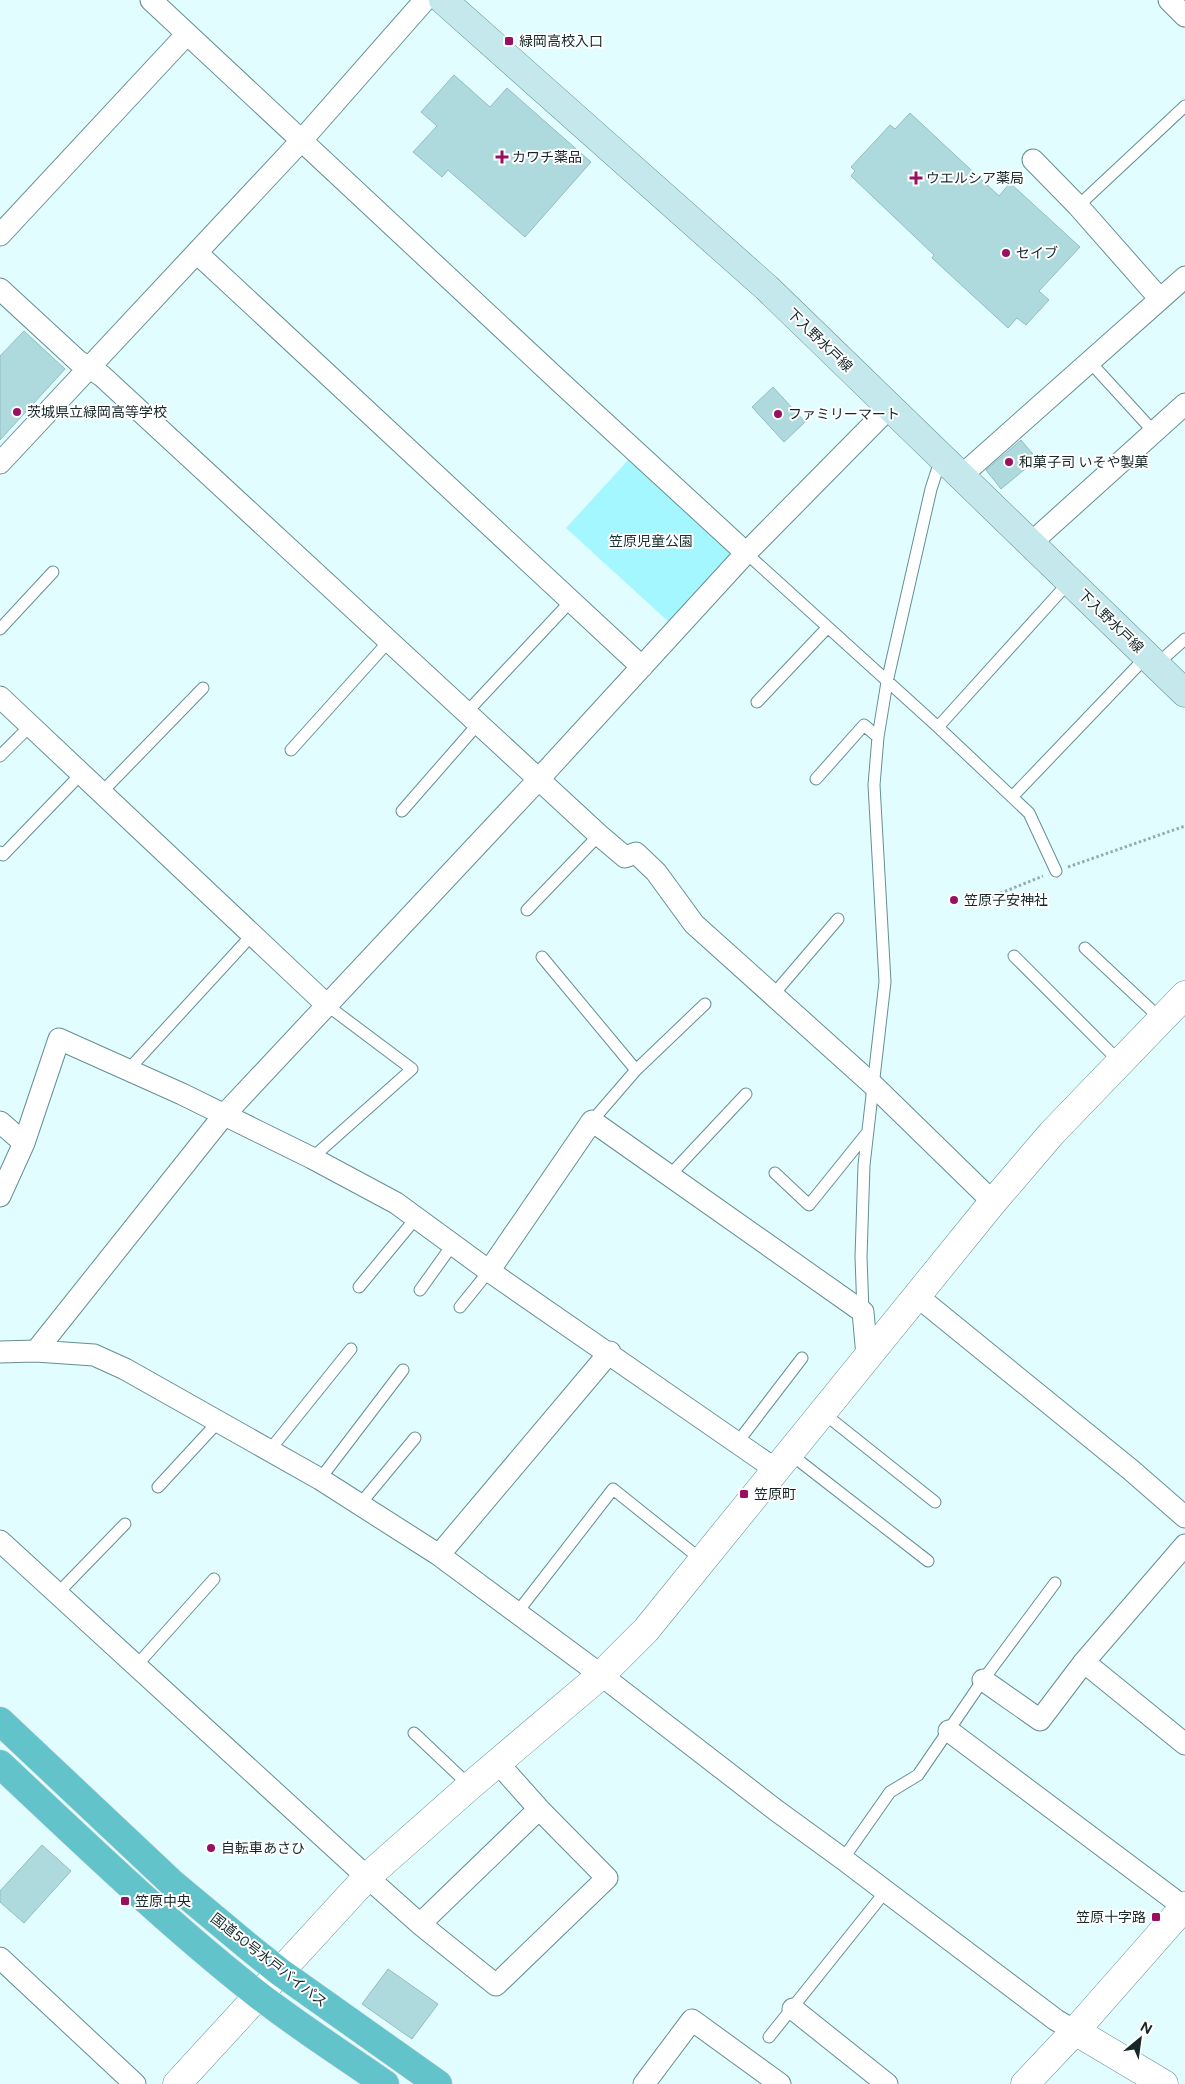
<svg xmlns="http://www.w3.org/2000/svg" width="1185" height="2084" font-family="Figtree,'Noto Sans JP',sans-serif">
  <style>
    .green { fill: #a4f7ff }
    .building { fill: #aedade; stroke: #92bec2 }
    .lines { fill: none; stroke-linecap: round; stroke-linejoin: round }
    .service-casing { stroke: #658f93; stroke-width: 13 }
    .minor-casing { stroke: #658f93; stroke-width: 23 }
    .tertiary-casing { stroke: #658f93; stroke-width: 29 }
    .secondary-casing { stroke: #658f93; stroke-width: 29 }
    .trunk-casing { stroke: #dadcdd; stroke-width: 29 }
    .path { stroke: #96adaf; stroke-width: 3; stroke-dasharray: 2.5 2.5; stroke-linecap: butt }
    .service { stroke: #fff; stroke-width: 11 }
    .minor { stroke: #fff; stroke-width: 21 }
    .tertiary { stroke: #fff; stroke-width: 28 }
    .secondary { stroke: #c4e8ec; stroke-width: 28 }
    .trunk { stroke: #62c3cb; stroke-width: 28 }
    .poi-dot { fill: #9a0f60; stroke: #fff; stroke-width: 2 }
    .labels { text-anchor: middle; stroke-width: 4; stroke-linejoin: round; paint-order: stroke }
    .poi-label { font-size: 14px; fill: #162729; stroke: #fff; text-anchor: start }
    .street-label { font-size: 14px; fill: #162729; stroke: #fff }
    .park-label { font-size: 14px; fill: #182f31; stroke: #fff }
  </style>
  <rect width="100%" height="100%" fill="#e2fdff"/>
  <path class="green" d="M631 457 736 553 671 624 566 528Z"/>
  <path class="building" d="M454 75 490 107 507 88 591 162 525 237 448 170 442 177 413 152 437 126 421 112Z
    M910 113 999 196 1010 183 1080 247 1039 291 1049 300 1026 325 1017 318 1008 328 932 258 934 255 851 176 855 171 851 167 890 125 895 129Z
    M24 331 65 369 0 440V356Z
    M773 387 805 422 784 442 752 407Z
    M1021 440 1037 459 1001 489 986 470Z
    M42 1845 71 1871 24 1923 0 1902V1891Z
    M388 1969 438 2004 412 2039 362 2004Z"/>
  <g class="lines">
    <g class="service-casing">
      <path id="service" d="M1078 206 1185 106
        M1090 362 1154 432
        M746 553 938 727 1029 813 1056 871
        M0 629 53 572
        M1156 665 1185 639
        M757 702 827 628
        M466 713 571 601
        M938 727 1070 581
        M291 750 389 641
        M0 756 30 726
        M816 779 864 725 878 737
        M101 793 203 688
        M1012 797 1147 656
        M402 811 478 724
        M0 852 3 855 81 774
        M527 910 599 835
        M1085 948 1162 1020
        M1014 956 1121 1063
        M542 957 636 1070
        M773 995 838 919
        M129 1069 252 935
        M592 1121 636 1070 705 1004
        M312 1158 412 1069 328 1006
        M775 1173 809 1205 867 1133
        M670 1175 746 1094
        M359 1287 416 1218
        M420 1290 453 1244
        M460 1307 489 1271
        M863 1312 861 1257 864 1165 885 982 874 785 878 737 887 682 931 489 941 458
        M822 1412 935 1502
        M737 1443 802 1358
        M269 1451 351 1349
        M789 1453 928 1561
        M320 1479 403 1370
        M158 1487 218 1422
        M361 1503 415 1438
        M57 1594 125 1524
        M516 1614 613 1489 703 1561
        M136 1666 214 1579
        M414 1733 470 1786
        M843 1859 890 1792 918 1775 983 1680 1055 1583
        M769 2037 885 1892"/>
    </g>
    <g class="minor-casing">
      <path id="minor" d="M151 0 558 380 746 553
        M1169 0 1185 16
        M1033 160 1078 206 1160 299
        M0 235 187 34
        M197 253 642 667
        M0 289 78 361 102 376 599 835 625 857 636 853 656 872 694 924 873 1085 993 1202
        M0 463 301 141 425 0
        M961 476 1185 277
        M1031 543 1185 404
        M0 697 328 1006
        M0 1122 24 1143
        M0 1196 24 1143 59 1039 182 1094 312 1158 396 1203 489 1271 775 1469
        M489 1271 592 1121 863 1312 867 1356
        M917 1296 1131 1470 1185 1517
        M36 1351 224 1115 538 780 746 553 890 407
        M0 1352 36 1351 94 1355 125 1369 320 1479 439 1555 601 1675 777 1811 843 1859 1056 2020 1075 2031
        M0 1541 367 1877 420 1924 496 1985 607 1878 539 1809 498 1763
        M439 1555 610 1352
        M1084 1662 1185 1744
        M983 1680 1040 1720 1084 1662 1185 1545
        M949 1731 1184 1907
        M420 1924 539 1809
        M0 1958 135 2084
        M793 2009 887 2084
        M644 2084 692 2020 780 2084"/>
    </g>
    <g class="tertiary-casing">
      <path id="tertiary" d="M1075 2031 1164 2084
        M177 2084 367 1877 470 1786 601 1675 646 1630 993 1202 1052 1133 1185 995
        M1025 2084 1075 2031 1185 1906"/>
    </g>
    <g class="secondary-casing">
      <path id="secondary" d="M443 0 767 288 1185 693"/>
    </g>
    <g class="trunk-casing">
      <path id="trunk" d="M0 1721 172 1883 250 1948 280 1972 438 2084
        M0 1764C84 1843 167 1923 257 1994 298 2026 342 2054 385 2084"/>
    </g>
    <path class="path" d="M1068 867 1185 826
      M991 897 1043 876"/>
    <use href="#service" class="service"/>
    <use href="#minor" class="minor"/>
    <use href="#tertiary" class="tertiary"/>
    <use href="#secondary" class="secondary"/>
    <use href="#trunk" class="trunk"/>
  </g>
  <g class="poi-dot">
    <rect x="504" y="36" width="10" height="10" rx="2.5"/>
    <path d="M499.5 149.5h5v5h5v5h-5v5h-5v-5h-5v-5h5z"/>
    <path d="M913.5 170.5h5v5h5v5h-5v5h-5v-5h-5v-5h5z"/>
    <circle cx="1006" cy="253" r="5"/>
    <circle cx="17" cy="412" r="5"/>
    <circle cx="778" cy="414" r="5"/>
    <circle cx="1009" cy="462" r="5"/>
    <circle cx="954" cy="900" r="5"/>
    <rect x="739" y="1489" width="10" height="10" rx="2.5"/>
    <circle cx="211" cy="1848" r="5"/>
    <rect x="120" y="1896" width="10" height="10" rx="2.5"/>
    <rect x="1151" y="1912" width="10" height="10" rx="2.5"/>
  </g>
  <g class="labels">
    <g class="poi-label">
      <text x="519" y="46">緑岡高校入口</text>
      <text x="512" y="162">カワチ薬品</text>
      <text x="926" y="183">ウエルシア薬局</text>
      <text x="1016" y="258">セイブ</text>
      <text x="27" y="417">茨城県立緑岡高等学校</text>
      <text x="788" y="419">ファミリーマート</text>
      <text x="1019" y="467">和菓子司 いそや製菓</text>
      <text x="964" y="905">笠原子安神社</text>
      <text x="754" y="1499">笠原町</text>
      <text x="221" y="1853">自転車あさひ</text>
      <text x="135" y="1906">笠原中央</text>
      <text x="1146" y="1922" text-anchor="end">笠原十字路</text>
    </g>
    <g class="street-label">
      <text transform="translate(820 340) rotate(44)" y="5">下入野水戸線</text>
      <text transform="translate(1111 621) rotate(44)" y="5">下入野水戸線</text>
      <text transform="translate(269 1960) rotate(38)" y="5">国道50号水戸バイパス</text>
    </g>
    <g class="park-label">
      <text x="651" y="546">笠原児童公園</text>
    </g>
  </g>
  <g transform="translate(1140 2039) rotate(29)" stroke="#ffffff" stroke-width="4" paint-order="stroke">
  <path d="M0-4L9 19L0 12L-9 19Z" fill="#162729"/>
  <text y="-8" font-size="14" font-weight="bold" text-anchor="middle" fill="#162729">N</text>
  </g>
</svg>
